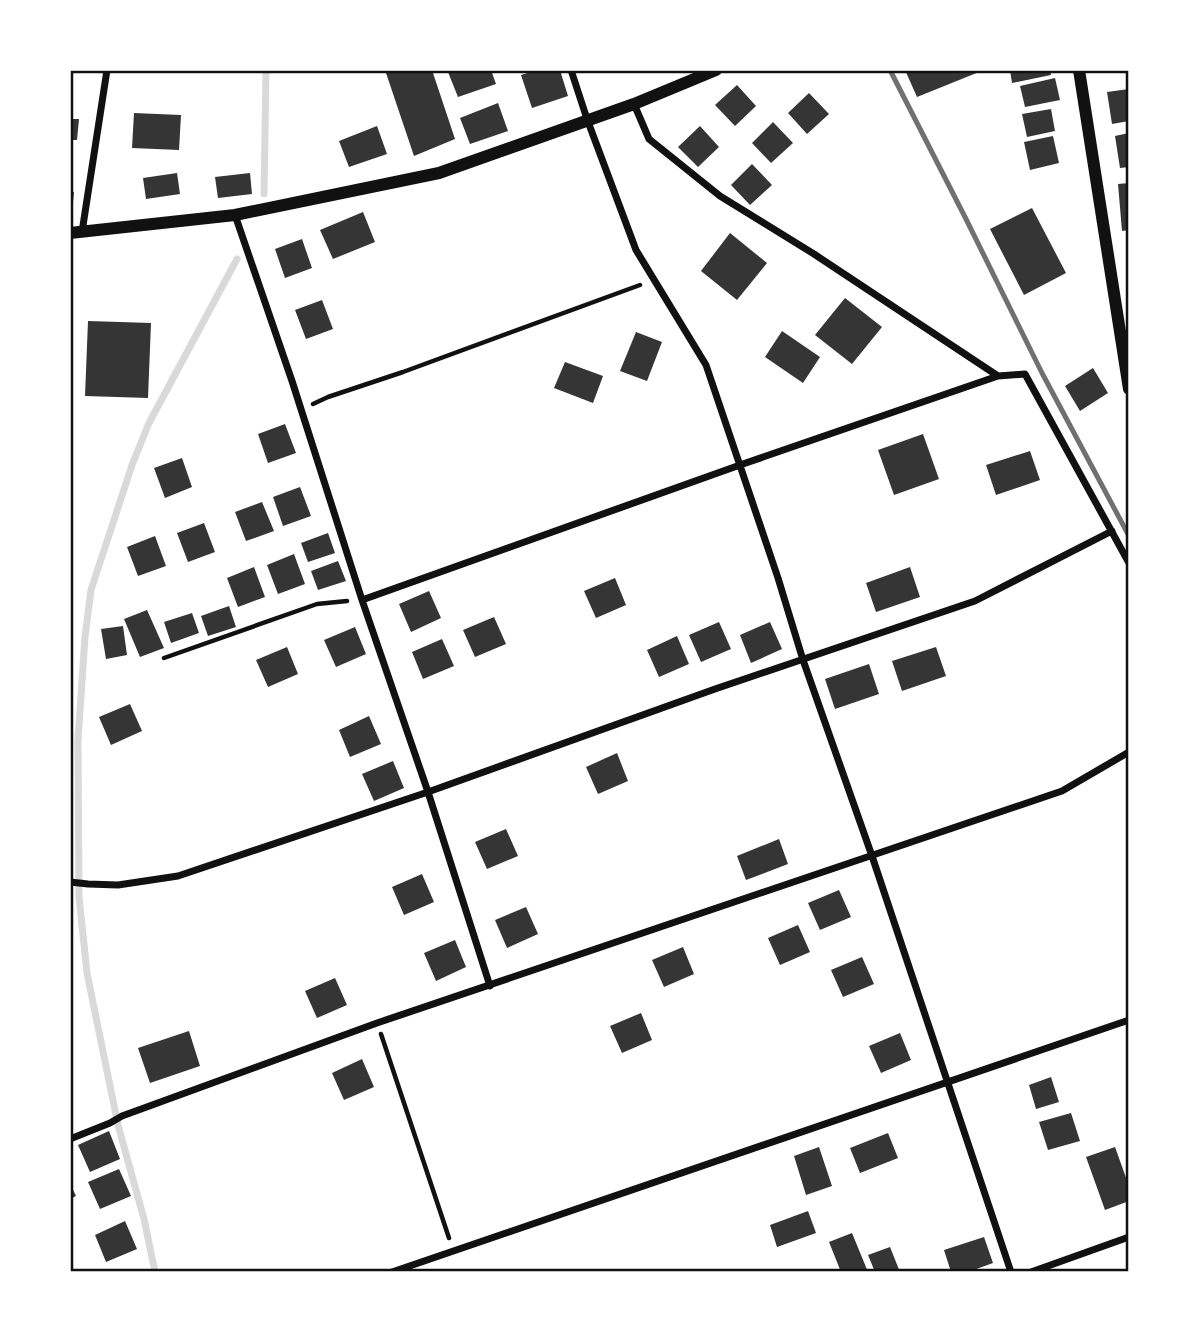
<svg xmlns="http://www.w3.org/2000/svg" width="1199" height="1342" font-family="'Work Sans',sans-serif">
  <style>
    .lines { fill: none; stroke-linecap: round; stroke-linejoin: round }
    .stream { stroke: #d9d9d9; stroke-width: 7 }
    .building { fill: #353535 }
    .path { stroke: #111; stroke-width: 4.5 }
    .minor { stroke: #111; stroke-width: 7 }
    .tertiary { stroke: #111; stroke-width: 12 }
    .rail { stroke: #707070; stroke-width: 5 }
    .neatline { fill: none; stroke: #111; stroke-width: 2.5 }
  </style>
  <rect width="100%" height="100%" fill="#fff"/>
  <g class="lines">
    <path class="stream" d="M264 194 266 70
      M155 1272 144 1219 118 1125 87 973 79 897 78 740 85 637 91 590 132 465 149 423 237 259"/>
  </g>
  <path class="building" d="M385 70H432L455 139 414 156Z
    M452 70H491L496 84 458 97 448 72Z
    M537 70H560L568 96 532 108 521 75Z
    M905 70H984L917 97Z
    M1010 70H1050L1051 75 1012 83Z
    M1055 78 1060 100 1025 107 1020 86Z
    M737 85 756 106 735 126 715 105Z
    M1129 89V121L1112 124 1107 92Z
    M809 93 829 114 807 134 788 113Z
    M498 103 508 131 470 144 460 118Z
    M1051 109 1055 131 1027 137 1022 114Z
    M134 113 181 115 179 150 132 148Z
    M70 119H79L77 140H70Z
    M773 122 793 143 771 163 752 143Z
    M377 126 387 154 349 167 339 141Z
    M700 126 719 147 698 167 678 147Z
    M1129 133V167L1120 168 1115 136Z
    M1053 136 1059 163 1030 170 1024 142Z
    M752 164 772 185 750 205 731 185Z
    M177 173 180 194 146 199 143 178Z
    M250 173 252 194 218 198 215 177Z
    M1129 183V230L1122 231 1118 184Z
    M70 192H74L72 212H70Z
    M1032 208 1066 273 1024 295 990 229Z
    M363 212 375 242 333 259 320 230Z
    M730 233 767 263 737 300 701 271Z
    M302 239 312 268 285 278 275 249Z
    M845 298 882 327 852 364 815 335Z
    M322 300 333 329 306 339 295 310Z
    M88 321 151 323 148 398 85 396Z
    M782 331 820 357 803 383 765 357Z
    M636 332 662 342 647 381 620 371Z
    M565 362 603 376 593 403 554 388Z
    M1093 368 1108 393 1080 411 1065 386Z
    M285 424 296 453 268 463 258 434Z
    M923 434 939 479 894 495 878 450Z
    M1030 451 1040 480 996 495 986 465Z
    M182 458 192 487 165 498 154 468Z
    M300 487 311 516 283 526 273 497Z
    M262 502 274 531 246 541 235 512Z
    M204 523 215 552 188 562 177 533Z
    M328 533 335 553 308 562 301 543Z
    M155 536 166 566 138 576 127 547Z
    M294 554 305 584 278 594 267 565Z
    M338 561 346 581 318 590 311 571Z
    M254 567 265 597 238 607 227 578Z
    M910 567 920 597 876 612 866 583Z
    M615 578 626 605 596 618 584 591Z
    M429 591 441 618 411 632 399 604Z
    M229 606 236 627 208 636 201 616Z
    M147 610 164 648 140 657 124 619Z
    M192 613 199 633 171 643 164 622Z
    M494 617 506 644 475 657 463 630Z
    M719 622 731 649 701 662 689 635Z
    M770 622 782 649 751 663 740 635Z
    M123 626 127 655 106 659 101 629Z
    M355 627 366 654 336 667 324 640Z
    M677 636 689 664 659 677 647 650Z
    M442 639 454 666 423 679 412 652Z
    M287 647 298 674 268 687 256 660Z
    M936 647 946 676 902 691 892 661Z
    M869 664 879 694 835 709 825 679Z
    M130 704 142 731 111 745 99 717Z
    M369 716 381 744 350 757 339 730Z
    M617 753 628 781 598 794 586 767Z
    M393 761 404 788 374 801 362 774Z
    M506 829 518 856 487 869 475 842Z
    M779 839 788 864 746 880 737 856Z
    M422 874 434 902 404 915 392 887Z
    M839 890 851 917 820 930 808 903Z
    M526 907 538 934 507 948 495 920Z
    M798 925 810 952 780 965 768 938Z
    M455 940 466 967 436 981 424 953Z
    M683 947 694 974 664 987 652 960Z
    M862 957 874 984 843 997 831 970Z
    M335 978 347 1005 317 1018 305 991Z
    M641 1013 652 1040 622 1053 610 1026Z
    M189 1031 200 1066 150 1083 138 1048Z
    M900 1033 911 1060 881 1073 869 1046Z
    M362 1059 374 1087 344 1100 332 1073Z
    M1051 1077 1059 1102 1036 1109 1029 1085Z
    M1071 1113 1080 1141 1048 1150 1039 1122Z
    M109 1131 120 1159 90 1172 78 1145Z
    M888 1133 898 1158 860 1173 850 1148Z
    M819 1147 832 1186 806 1195 794 1156Z
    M1115 1147 1129 1186V1201L1105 1210 1086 1157Z
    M119 1169 131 1196 100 1209 88 1182Z
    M70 1183 76 1196 70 1199Z
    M808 1211 816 1233 777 1247 770 1225Z
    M125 1221 137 1249 106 1262 95 1235Z
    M852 1233 868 1272H841L829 1242Z
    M984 1237 993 1263 968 1272H951L944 1250Z
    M890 1247 900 1272H875L868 1255Z"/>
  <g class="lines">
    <path class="path" d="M313 404 328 397 403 372 640 285
      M164 658 317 604 347 601
      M381 1034 449 1238"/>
    <path class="minor" d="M571 70 587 119 636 250 706 365 778 578 803 660 872 856 1011 1272
      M235 215 292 381 362 600 428 792 490 986
      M82 232 107 70
      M998 376 1025 374 1129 563
      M362 600 740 465 998 376 814 254 720 196 649 139 634 104
      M70 882 88 884 118 885 178 876 428 792 715 689 975 601 1112 531
      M70 1139 110 1123 122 1116 377 1023 1062 791 1129 752
      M392 1272 1129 1020
      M1031 1272 1129 1237"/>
    <path class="tertiary" d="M1079 70 1129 389
      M70 233 235 215 439 173 634 104 716 70"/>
    <path class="rail" d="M890 70 966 219 1042 373 1129 536"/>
  </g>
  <rect width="1199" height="1342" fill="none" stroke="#ffffff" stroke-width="144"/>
  <rect x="72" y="72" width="1055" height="1198" class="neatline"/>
</svg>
